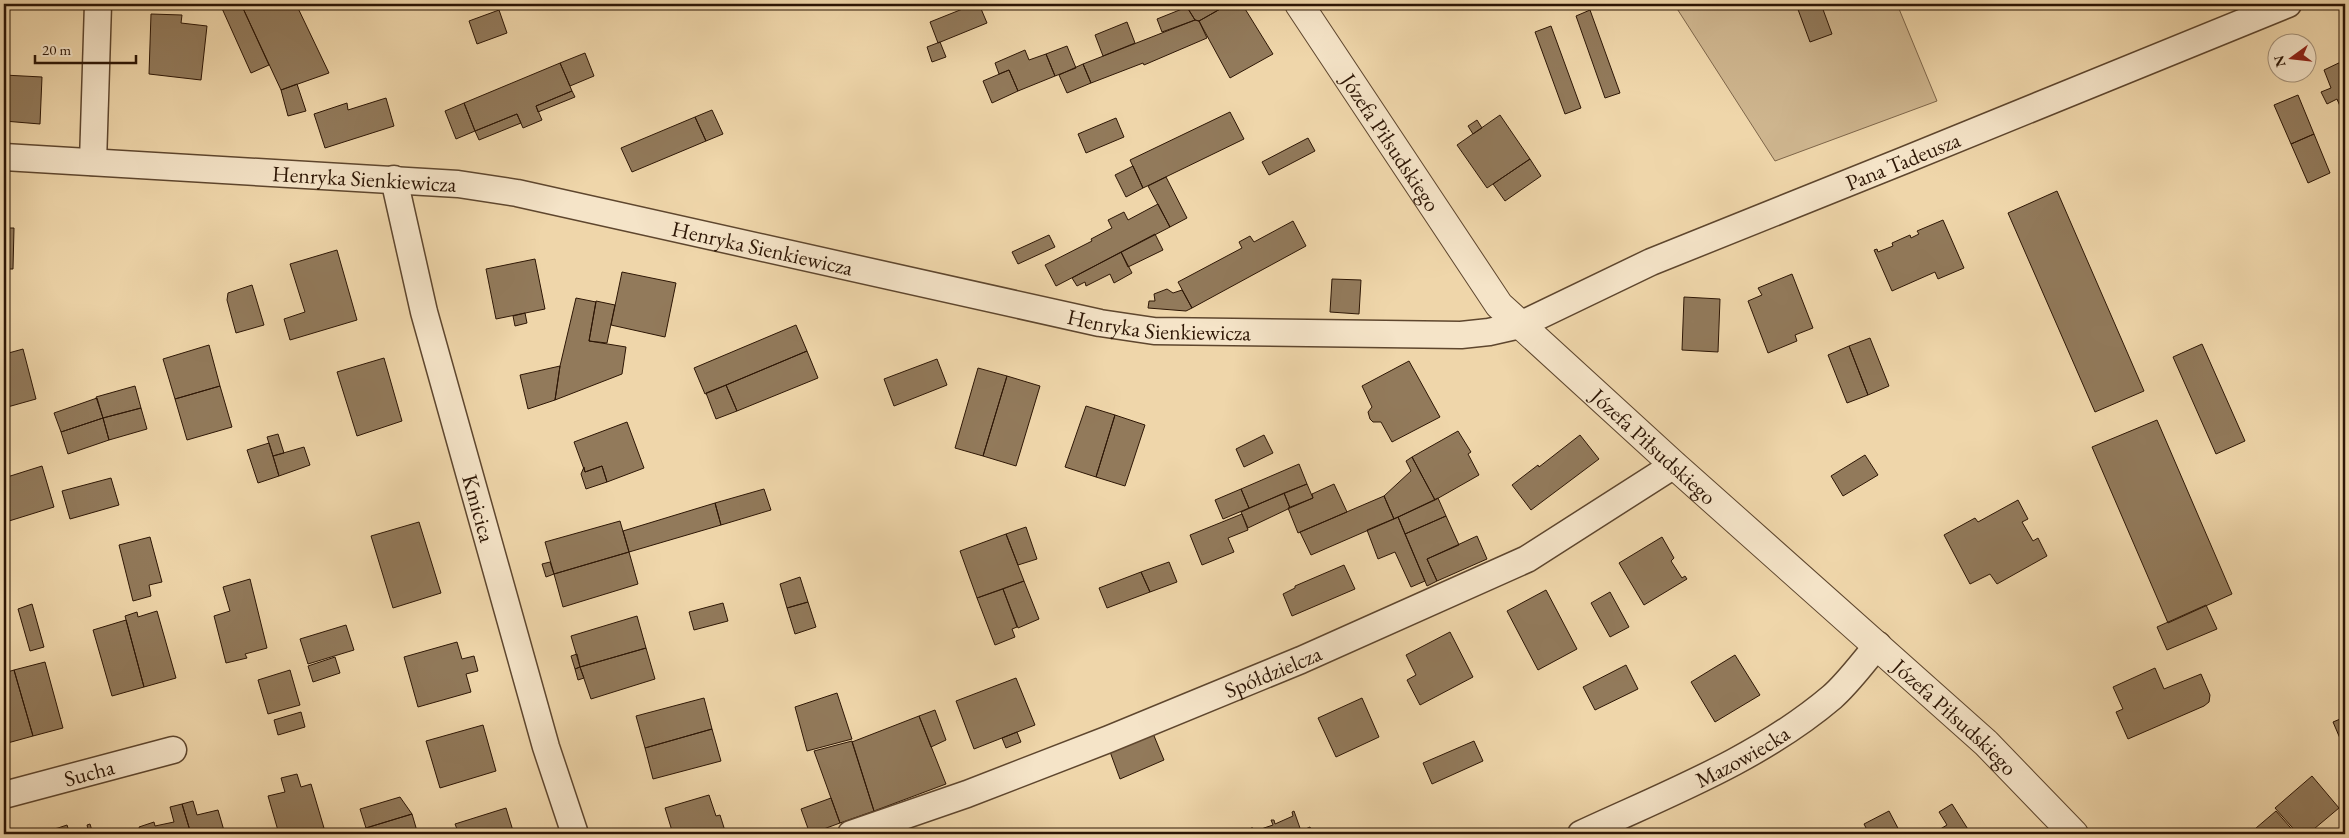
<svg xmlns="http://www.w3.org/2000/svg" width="2349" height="838" font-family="'EB Garamond',serif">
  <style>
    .green { fill: #ceb58e; stroke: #7e664a }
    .building { fill: #927a5b; stroke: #2d1605 }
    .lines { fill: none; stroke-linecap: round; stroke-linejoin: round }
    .minor-casing { stroke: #5e462e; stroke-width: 29 }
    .tertiary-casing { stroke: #5e462e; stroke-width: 30 }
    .minor { stroke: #f5e4c8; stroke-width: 26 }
    .tertiary { stroke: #f5e4c8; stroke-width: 28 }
    .labels { text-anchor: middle; stroke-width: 4; stroke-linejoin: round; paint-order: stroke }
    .street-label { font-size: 22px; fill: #2d1605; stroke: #f5e4c8 }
  </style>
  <rect width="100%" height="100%" fill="#efd6aa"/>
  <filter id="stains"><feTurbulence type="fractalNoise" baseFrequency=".004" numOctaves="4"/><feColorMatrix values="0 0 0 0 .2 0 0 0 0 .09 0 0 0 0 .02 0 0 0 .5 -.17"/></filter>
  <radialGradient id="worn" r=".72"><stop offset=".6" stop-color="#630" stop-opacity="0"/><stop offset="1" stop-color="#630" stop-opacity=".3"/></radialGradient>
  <path class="green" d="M1674 4H1897L1937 101 1775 161Z"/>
  <path class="building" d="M220 4H241L269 65 251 73Z
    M241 4H296L329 73 281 90Z
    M975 4H979L987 23 938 43 930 22Z
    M1185 4H1229L1199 21 1195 20Z
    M1229 4H1242L1273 54 1230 78 1199 21Z
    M1796 4H1821L1832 34 1810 42Z
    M1187 7 1195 20 1162 32 1157 19Z
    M499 10 507 33 477 44 469 21Z
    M1590 10 1620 93 1605 98 1576 16Z
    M151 14 182 15 181 23 207 26 201 80 149 74Z
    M1195 20 1199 21 1207 38 1144 65 1143 63 1091 83 1083 64Z
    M1127 22 1135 43 1103 56 1095 35Z
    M1551 26 1581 108 1565 114 1535 32Z
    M940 42 946 57 932 62 927 47Z
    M1067 46 1076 68 1055 76 1046 54Z
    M1025 50 1029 60 1046 54 1055 76 1018 91 1009 70 999 74 995 63Z
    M585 53 594 76 570 86 560 63Z
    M2345 60V118L2337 99 2327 104 2321 92 2331 88 2324 70Z
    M560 63 572 91 536 106 542 120 523 128 517 114 475 131 464 103Z
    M1083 64 1091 83 1067 93 1059 75Z
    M1009 70 1018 91 992 103 983 81Z
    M4 75 42 77 40 124 4 121Z
    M297 84 306 111 288 116 281 90Z
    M572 91 575 97 538 112 536 106Z
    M2298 95 2314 134 2291 144 2274 105Z
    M386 98 394 126 325 148 314 114 347 103 348 110Z
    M464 103 475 131 456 139 445 111Z
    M712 110 723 134 706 141 695 117Z
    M1230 112 1244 139 1143 188 1130 160Z
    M517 114 521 123 479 140 475 131Z
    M1500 115 1530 159 1487 188 1457 145Z
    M695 117 706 141 632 172 621 148Z
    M1116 118 1124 137 1086 153 1078 134Z
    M1477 120 1482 128 1473 134 1468 126Z
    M2314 134 2330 173 2308 183 2291 144Z
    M1308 138 1315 151 1269 175 1262 162Z
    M1530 159 1541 176 1505 201 1493 184Z
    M1133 166 1143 188 1126 197 1115 175Z
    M1166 177 1187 218 1170 227 1148 186Z
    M2057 191 2144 391 2095 412 2008 213Z
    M1158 204 1170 227 1056 286 1045 265 1092 241 1091 239 1112 228 1108 220 1124 212 1128 220Z
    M1943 220 1964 268 1938 279 1935 272 1892 291 1874 250 1877 249 1878 252 1893 246 1892 243 1910 235 1911 238 1919 234 1917 231Z
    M1293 221 1306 246 1192 308 1178 282 1242 248 1239 242 1250 236 1254 242Z
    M4 228H14L13 269H4Z
    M1155 234 1163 250 1128 267 1121 252Z
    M1049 235 1055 247 1018 264 1012 252Z
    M337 250 357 320 290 340 284 319 305 312 290 264Z
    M1121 252 1132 273 1114 283 1110 274 1086 286 1085 282 1077 286 1072 278Z
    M535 259 545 309 496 319 486 269Z
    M622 272 676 283 665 337 611 325Z
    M1792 274 1813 328 1795 335 1797 341 1768 353 1748 301 1762 295 1758 288Z
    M1332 279 1361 280 1359 314 1330 312Z
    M252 285 264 325 236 333 227 300 228 293Z
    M1167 289 1173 293 1182 290 1192 308 1186 311 1148 308 1149 301H1155L1154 294Z
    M1684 297 1720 299 1718 352 1682 350Z
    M576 298 596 302 589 341 626 347 622 374 555 400 560 366Z
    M596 301 615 305 607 343 589 341Z
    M525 313 527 323 515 326 513 316Z
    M796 325 807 351 705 394 694 368Z
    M1870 338 1889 386 1868 395 1849 346Z
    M2202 344 2245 441 2216 454 2173 357Z
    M209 345 220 386 175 399 163 359Z
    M1849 346 1868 395 1847 403 1828 355Z
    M23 349 36 399 4 408V351L5 354Z
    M807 351 818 378 737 411 726 385Z
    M384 358 402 421 357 436 337 372Z
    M937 359 947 385 894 406 884 379Z
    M1409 361 1440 417 1392 442 1381 422H1373L1370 419 1368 412 1372 407 1362 386Z
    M560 366 555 400 528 409 520 375Z
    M978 368 1007 376 983 456 955 448Z
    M1007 376 1040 386 1016 466 983 456Z
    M726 385 737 411 716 419 706 393Z
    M135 386 141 408 103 418 96 397Z
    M220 386 232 427 187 440 175 399Z
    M97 398 103 418 61 432 54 413Z
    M1086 406 1115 415 1096 477 1065 467Z
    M141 408 147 429 109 440 103 418Z
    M1115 415 1145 425 1125 486 1096 477Z
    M103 418 109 440 68 454 61 432Z
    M2157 420 2232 594 2168 623 2092 447Z
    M627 422 644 468 607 482 602 466 585 472 574 442Z
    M1458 431 1471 452 1468 454 1479 475 1435 500 1412 457Z
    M278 434 284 453 273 456 267 437Z
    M1264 435 1273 453 1244 467 1236 449Z
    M1580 435 1599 459 1531 510 1512 485 1538 465 1539 467Z
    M269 443 279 476 258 483 247 450Z
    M304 447 310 465 279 476 273 456Z
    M1865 455 1878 475 1843 496 1831 476Z
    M1412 457 1435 500 1394 519 1384 496 1411 471 1406 461Z
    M1299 464 1307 484 1249 508 1241 489Z
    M42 466 54 507 9 521 4 502V478Z
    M602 466 607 482 586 489 581 474 584 467 585 472Z
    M111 478 119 505 70 519 62 491Z
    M1307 484 1313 498 1290 508 1284 493Z
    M1334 484 1347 512 1298 533 1288 508 1313 498 1312 494Z
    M764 489 771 510 721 525 715 503Z
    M1241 489 1249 508 1223 519 1215 500Z
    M1284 493 1290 508 1248 528 1241 512Z
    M1384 496 1394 519 1311 555 1300 532Z
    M1438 498 1446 516 1405 534 1398 517Z
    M2018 500 2028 519 2022 522 2033 541 2038 538 2047 556 1997 584 1990 574 1970 584 1944 535 1975 518 1978 522Z
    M715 503 721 525 629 552 623 531Z
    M1242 514 1248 530 1228 538 1234 552 1202 565 1190 535Z
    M1446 516 1459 545 1427 559 1437 581 1427 586 1405 534Z
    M1398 517 1425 581 1411 587 1395 552 1378 559 1367 530Z
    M620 521 629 552 554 574 545 542Z
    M419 522 441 593 393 608 371 536Z
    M1026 527 1037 559 1018 565 1006 534Z
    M1006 534 1024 581 977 598 960 551Z
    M1477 536 1487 559 1437 581 1427 559Z
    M150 537 162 582 149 585 151 596 133 601 119 545Z
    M1662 537 1674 558 1671 561 1682 578 1685 576 1687 579 1644 605 1619 563Z
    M629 552 638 584 563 607 554 574Z
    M550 562 554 574 546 577 542 564Z
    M1169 562 1177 582 1150 592 1141 572Z
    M1344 565 1355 589 1292 616 1283 594 1295 588V586Z
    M1141 572 1150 592 1107 608 1099 588Z
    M800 577 808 602 787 608 780 584Z
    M250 579 267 648 245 654 247 658 226 663 214 616 230 611 223 587Z
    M1024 581 1039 619 1018 628 1003 589Z
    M1003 589 1017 627 1012 629 1015 637 995 645 977 598Z
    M1546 590 1577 649 1538 670 1507 611Z
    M1610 592 1629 627 1610 637 1591 603Z
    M808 602 816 627 795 634 787 608Z
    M723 603 728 621 694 630 689 612Z
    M32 604 44 647 30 651 18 609Z
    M2206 605 2217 629 2167 650 2157 627Z
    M157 611 176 678 144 687 125 616 137 612 138 617Z
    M637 616 646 648 580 667 571 636Z
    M126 620 144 687 112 696 93 630Z
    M346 625 354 650 308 664 300 639Z
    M1450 632 1473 677 1420 705 1407 680 1416 675 1406 655Z
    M457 642 462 659 474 656 478 671 466 674 471 692 418 707 404 657Z
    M646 648 655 679 591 699 580 667Z
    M577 654 580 667 575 669 571 656Z
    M1735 655 1760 695 1715 722 1691 682Z
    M335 657 340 673 313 682 308 666Z
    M45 662 63 728 33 736 14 670Z
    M1626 665 1638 689 1595 710 1583 687Z
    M580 667 584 678 578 680 575 669Z
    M2155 668 2164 689 2201 674 2210 695 2209 702 2204 706 2128 739 2116 712 2123 709 2113 687Z
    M14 670 33 736 4 744V673Z
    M290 670 300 705 268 714 258 680Z
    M1016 678 1035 725 974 749 956 701Z
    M837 693 852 739 807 751 795 707Z
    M704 698 712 729 645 748 636 716Z
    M1362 698 1379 737 1336 757 1318 718Z
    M935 710 946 740 931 747 919 716Z
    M301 712 305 727 278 735 274 720Z
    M919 716 946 784 874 811 852 742Z
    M2345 717V742L2342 743 2333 722Z
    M483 725 496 771 440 788 426 741Z
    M712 729 721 761 653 779 645 748Z
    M1152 731 1164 760 1120 779 1109 749Z
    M1017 732 1021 742 1006 748 1002 738Z
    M852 741 874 811 840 823 814 751Z
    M1474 741 1483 761 1432 784 1423 763Z
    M297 774 301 787 311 784 324 828 303 834H279L268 796 285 792 281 778Z
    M2312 776 2339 808 2308 834H2298L2275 808Z
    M709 795 716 816 720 815 726 834H673L665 808Z
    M400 797 412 814 366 828 360 809Z
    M831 798 840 823 810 834 801 809Z
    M193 801 197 815 218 810 225 834H191L182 804Z
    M182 804 191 834H141L139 827 154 822 155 826 174 822 170 807Z
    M1952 804 1971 834H1932L1947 825 1939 812Z
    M506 808 514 834H459L455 824Z
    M1294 811 1301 831 1310 827 1313 834H1267L1264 828 1273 825 1271 820H1274L1275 824 1293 816 1292 812Z
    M1889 811 1901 834H1869L1864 824Z
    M2276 811 2296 834H2249Z
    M412 814 417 831 408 834H368L366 828Z
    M90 824 93 834H59L58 828 67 825 70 834 88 829 87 825Z
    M58 828 59 834H46L45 831Z
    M366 828 368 834H351V833Z
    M1251 828H1253L1255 832 1264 828 1267 834H1250L1253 833Z
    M912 829 914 834H898Z"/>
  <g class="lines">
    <g class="minor-casing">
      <g id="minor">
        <path id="s1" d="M4 157 458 184 517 193 1100 323 1154 331 1461 335 1489 332 1520 325 1651 262 1905 160 2288 4"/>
        <path d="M93 162 98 4"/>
        <path id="s2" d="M394 179 424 312 546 747 575 834"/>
        <path id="s3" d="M4 795 173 750"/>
        <path id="s4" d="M851 834 967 794 1109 739 1301 660 1527 559 1674 465"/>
        <path id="s5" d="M1581 834C1667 794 1759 759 1832 697 1849 682 1863 662 1878 645"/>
      </g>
    </g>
    <g class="tertiary-casing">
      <g id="tertiary">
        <path id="s6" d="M1299 4 1499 305 1674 465 1986 743 2074 834"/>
      </g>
    </g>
    <use href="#minor" class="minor"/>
    <use href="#tertiary" class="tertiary"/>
  </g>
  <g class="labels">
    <g class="street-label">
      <text dy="8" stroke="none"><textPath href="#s6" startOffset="166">Józefa Piłsudskiego</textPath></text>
      <text dy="8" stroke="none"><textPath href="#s1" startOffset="1950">Pana Tadeusza</textPath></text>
      <text dy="8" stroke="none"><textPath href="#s1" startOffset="361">Henryka Sienkiewicza</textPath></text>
      <text dy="8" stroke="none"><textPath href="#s1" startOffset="766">Henryka Sienkiewicza</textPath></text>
      <text dy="8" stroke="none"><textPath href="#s1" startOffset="1171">Henryka Sienkiewicza</textPath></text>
      <text dy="8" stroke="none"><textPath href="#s6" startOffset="571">Józefa Piłsudskiego</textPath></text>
      <text dy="8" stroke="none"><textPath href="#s2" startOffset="340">Kmicica</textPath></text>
      <text dy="8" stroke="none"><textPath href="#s4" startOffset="452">Spółdzielcza</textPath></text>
      <text dy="8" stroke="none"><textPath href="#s6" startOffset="976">Józefa Piłsudskiego</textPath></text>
      <text dy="8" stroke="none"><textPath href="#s5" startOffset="179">Mazowiecka</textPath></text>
      <text dy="8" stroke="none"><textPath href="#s3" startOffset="88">Sucha</textPath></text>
    </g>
  </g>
  <rect width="2349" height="838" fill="none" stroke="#efd6aa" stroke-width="20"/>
  <rect x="5" y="5" width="2339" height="828" fill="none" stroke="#2d1605" stroke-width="2.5"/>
  <rect x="10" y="10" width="2329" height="818" fill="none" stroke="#2d1605"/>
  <g transform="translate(2292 58) rotate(255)"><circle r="24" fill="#f5e4c8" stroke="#a5927a"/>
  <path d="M0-4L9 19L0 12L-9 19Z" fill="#8f2418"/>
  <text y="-8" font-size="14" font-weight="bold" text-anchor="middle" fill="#2d1605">N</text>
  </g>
  <path d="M35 55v8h101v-8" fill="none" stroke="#2d1605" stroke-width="2.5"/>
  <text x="42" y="55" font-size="15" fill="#2d1605" stroke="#f5e4c8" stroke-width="4" paint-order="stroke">20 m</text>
  <rect width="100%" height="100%" filter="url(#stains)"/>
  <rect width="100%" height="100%" fill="url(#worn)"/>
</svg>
